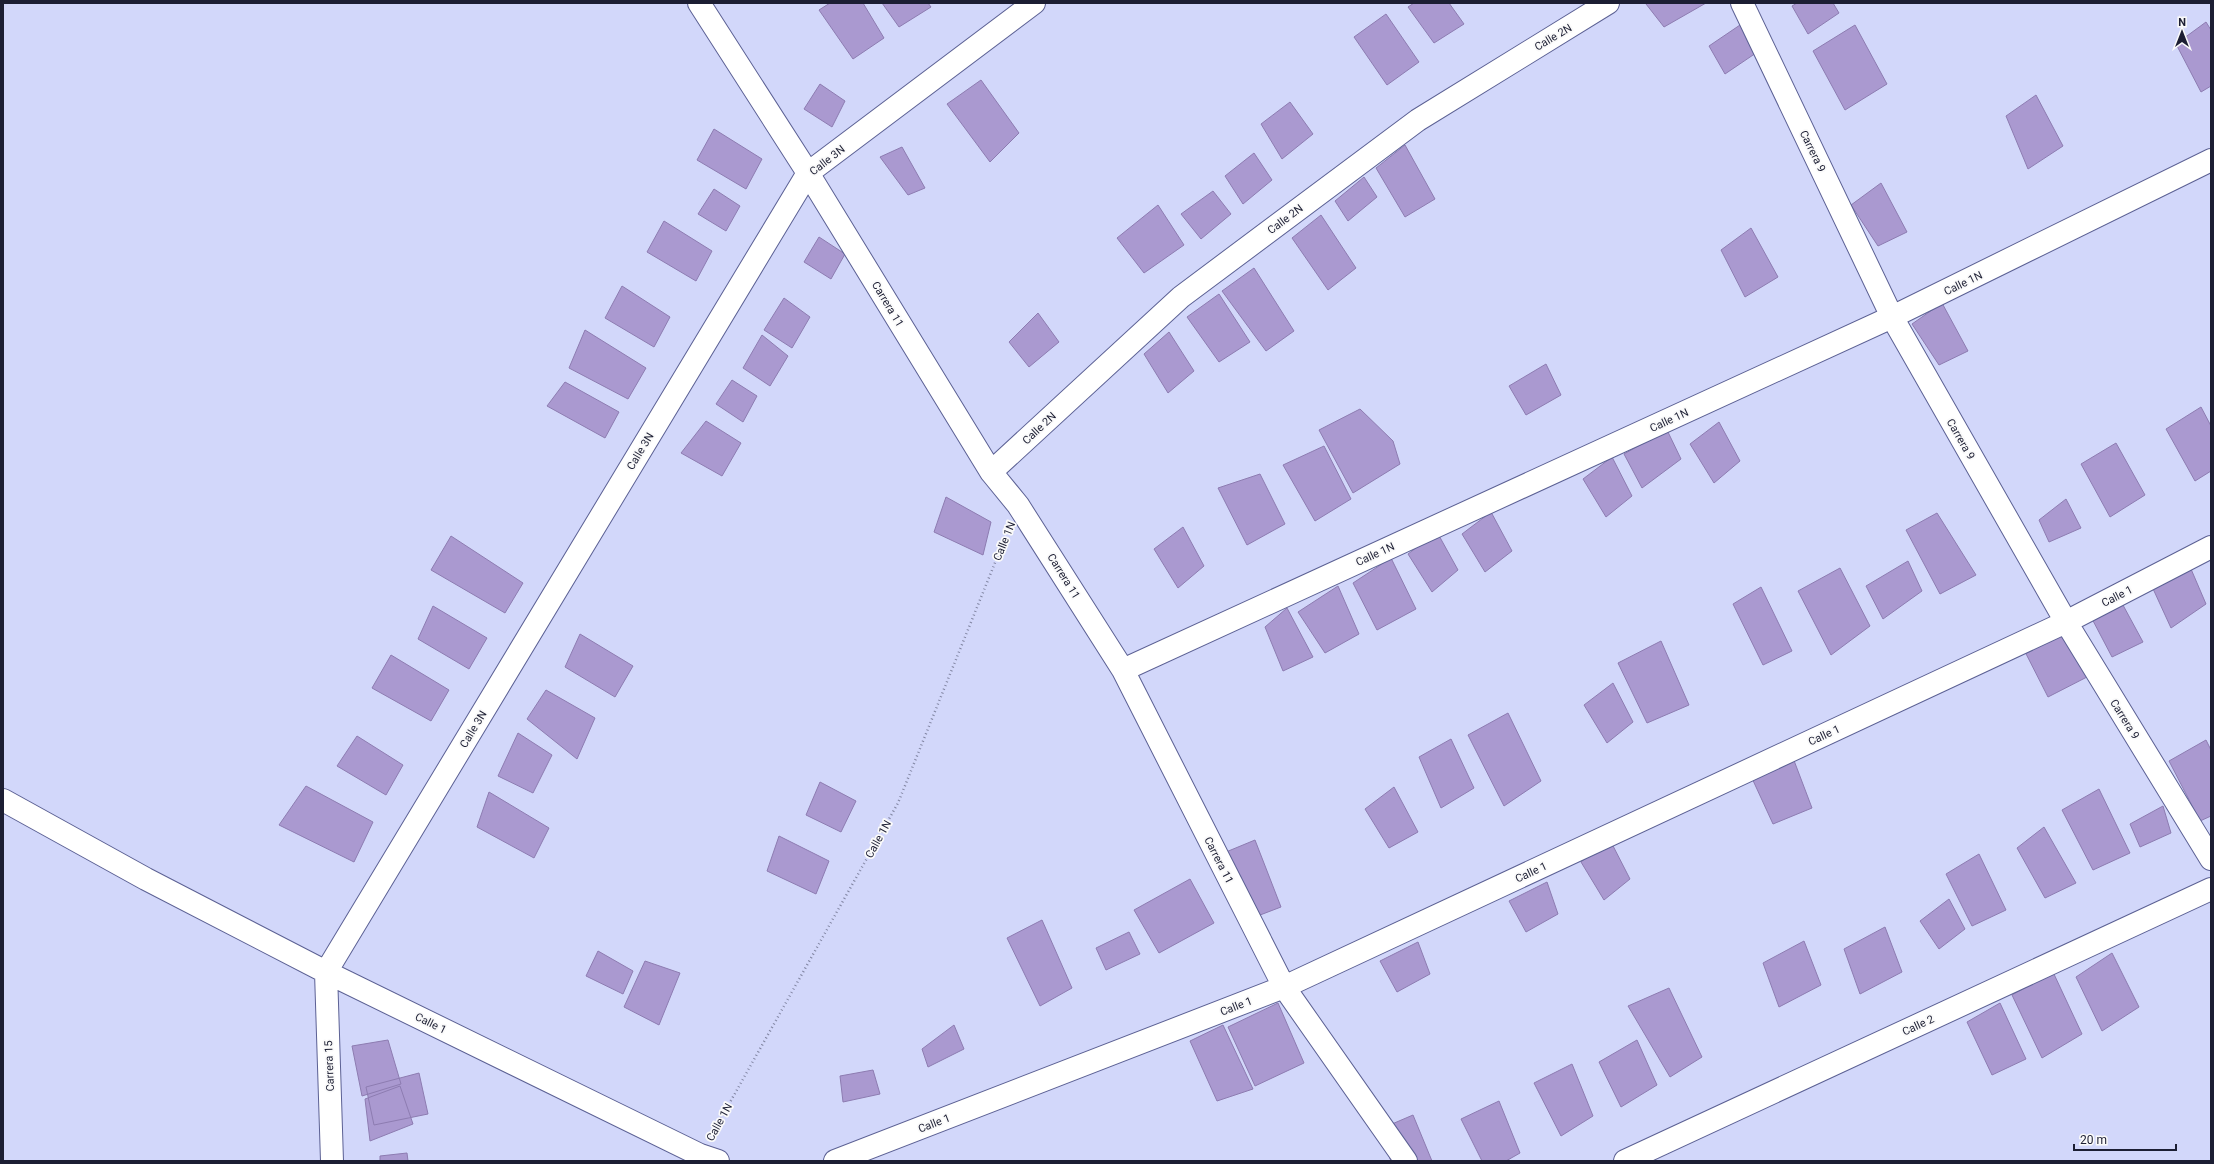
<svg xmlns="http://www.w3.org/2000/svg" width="2214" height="1164" font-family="Roboto,sans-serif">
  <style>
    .building { fill: #aa99d0; stroke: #8d7cb1 }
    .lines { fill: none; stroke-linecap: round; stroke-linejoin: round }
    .minor-casing { stroke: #5c6194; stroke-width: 24 }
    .path { stroke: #8286a3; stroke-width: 2.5; stroke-dasharray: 1 3; stroke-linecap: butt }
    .minor { stroke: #fff; stroke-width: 22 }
    .labels { text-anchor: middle; stroke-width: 3.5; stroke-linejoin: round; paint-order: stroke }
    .street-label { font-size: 11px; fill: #1c1e33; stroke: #fafafa }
  </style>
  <rect width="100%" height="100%" fill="#d2d7fa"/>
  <path class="building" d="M830 3H863L884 38 853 59 819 10Z
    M882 3H928L931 7 899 27Z
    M1414 3H1449L1464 24 1434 43 1408 7Z
    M1647 3H1706L1664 27 1646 4Z
    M1797 3H1833L1839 13 1808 34 1792 6Z
    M1386 14 1419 62 1387 85 1354 37Z
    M2206 22 2211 30V86L2201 92 2176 44Z
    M1740 25 1756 53 1725 74 1709 46Z
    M1855 25 1887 84 1845 110 1813 51Z
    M981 80 1019 133 990 162 947 104Z
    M820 84 845 101 832 127 804 109Z
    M2036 95 2063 146 2028 169 2006 116Z
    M1290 102 1313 134 1282 159 1261 124Z
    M714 129 762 159 746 189 697 160Z
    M1405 145 1435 199 1405 217 1376 168Z
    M902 147 925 188 908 195 880 157Z
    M1254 153 1272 180 1243 204 1225 176Z
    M1364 177 1377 197 1348 221 1335 201Z
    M1881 183 1907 232 1878 246 1851 205Z
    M714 189 740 206 726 231 698 214Z
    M1213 191 1231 214 1201 239 1181 214Z
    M1158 205 1184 245 1144 273 1117 238Z
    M1321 215 1356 268 1328 290 1292 238Z
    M664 221 712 251 696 281 647 252Z
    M1751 228 1778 277 1745 297 1721 250Z
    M819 237 845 254 831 279 804 262Z
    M1254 268 1294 331 1266 351 1222 291Z
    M622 286 670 317 654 347 605 318Z
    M1219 294 1250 342 1219 362 1187 317Z
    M784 298 810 317 792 348 764 330Z
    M1942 303 1968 351 1939 365 1912 324Z
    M1038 313 1059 342 1029 367 1009 342Z
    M585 330 646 368 628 399 569 368Z
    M1169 332 1194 371 1168 393 1144 354Z
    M762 335 788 356 770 386 743 368Z
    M1546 364 1561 395 1526 415 1509 386Z
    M732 380 757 396 743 422 716 404Z
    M565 382 619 412 605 438 547 406Z
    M2201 407 2211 426V471L2195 481 2166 429Z
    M1360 409 1393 441 1400 464 1353 493 1319 430Z
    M706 421 741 443 722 476 681 453Z
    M1719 422 1740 461 1714 483 1690 444Z
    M1667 430 1681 459 1642 488 1624 454Z
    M2116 443 2145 495 2110 517 2081 464Z
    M1324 446 1351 499 1315 521 1283 465Z
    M1612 457 1632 496 1606 517 1583 479Z
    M1260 474 1285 524 1247 545 1218 488Z
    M946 497 991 522 983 555 934 532Z
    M2066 499 2081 528 2049 542 2039 520Z
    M1491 512 1512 551 1485 572 1462 534Z
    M1937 513 1976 575 1940 594 1906 530Z
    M1183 527 1204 566 1178 588 1154 549Z
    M1437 532 1458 570 1432 592 1408 554Z
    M451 536 523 583 505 613 431 570Z
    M1391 558 1416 609 1377 630 1353 583Z
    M1908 561 1922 591 1883 619 1866 586Z
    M2188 562 2206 604 2171 628 2149 580Z
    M1840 568 1870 626 1831 655 1798 591Z
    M1338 586 1359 634 1325 653 1298 612Z
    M1761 587 1792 651 1763 665 1733 604Z
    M2117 594 2143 642 2112 657 2090 615Z
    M433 606 487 638 469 669 418 639Z
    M1287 608 1313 657 1283 671 1265 627Z
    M2061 620 2087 677 2048 697 2020 642Z
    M580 634 633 666 615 697 565 667Z
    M1661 641 1689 705 1647 723 1618 663Z
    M391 655 449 690 431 721 372 688Z
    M1613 683 1633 722 1607 743 1584 705Z
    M546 690 595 718 577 759 527 719Z
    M1508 713 1541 781 1504 806 1468 735Z
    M518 733 552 755 533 793 498 776Z
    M357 736 403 765 386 795 337 766Z
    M1451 739 1474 788 1441 808 1419 757Z
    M2206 740 2211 750V816L2200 821 2169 761Z
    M1787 742 1812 808 1773 824 1745 763Z
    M820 782 856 801 841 832 806 815Z
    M306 786 373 822 354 862 279 825Z
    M1394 787 1418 832 1389 848 1365 809Z
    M2099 789 2130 853 2093 870 2062 810Z
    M489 792 549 828 534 858 477 827Z
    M2163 806 2171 833 2140 847 2130 824Z
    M2044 827 2076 883 2045 898 2017 848Z
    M779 836 829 861 816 894 767 871Z
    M1255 840 1281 907 1247 920 1226 852Z
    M1610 840 1630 879 1604 900 1581 862Z
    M1979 854 2006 910 1972 926 1946 874Z
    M1190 879 1214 923 1159 953 1134 910Z
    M1547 882 1558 914 1526 932 1509 901Z
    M1949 899 1965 929 1939 949 1920 921Z
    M1042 920 1072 988 1040 1006 1007 938Z
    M1885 927 1902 972 1860 994 1844 949Z
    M1129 932 1140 954 1106 970 1096 948Z
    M1804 941 1821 985 1779 1007 1763 963Z
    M1418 942 1430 974 1397 992 1380 961Z
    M598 951 633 971 623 994 586 976Z
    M2112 953 2139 1007 2102 1031 2076 977Z
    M645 961 680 973 659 1025 624 1007Z
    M2053 972 2082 1034 2042 1058 2012 995Z
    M1669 988 1702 1057 1670 1077 1628 1006Z
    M1278 1003 1304 1063 1255 1086 1228 1027Z
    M2000 1003 2026 1059 1992 1075 1967 1022Z
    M954 1025 964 1049 928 1067 922 1049Z
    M1223 1025 1253 1089 1217 1101 1190 1041Z
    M388 1040 401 1084 362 1096 352 1046Z
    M1637 1040 1657 1085 1621 1107 1599 1062Z
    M1572 1064 1593 1116 1561 1136 1534 1083Z
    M873 1070 880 1094 843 1102 840 1076Z
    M419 1073 428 1114 374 1125 366 1087Z
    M400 1086 413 1124 370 1141 365 1099Z
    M1499 1101 1520 1153 1506 1161H1482L1461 1119Z
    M1413 1115 1432 1161H1391L1378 1130Z
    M407 1153 408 1161H380V1156Z"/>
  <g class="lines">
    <g class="minor-casing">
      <path id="minor" d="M699 3 808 173 991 472 1018 505 1123 670 1284 987 1406 1161
        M1742 3 1892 317 2066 622 2211 859
        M991 472 1181 297 1418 120 1608 3
        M1123 670 1892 317 2211 160
        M3 800 146 879 326 972 700 1155 718 1161
        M332 1161 326 972 808 173 1034 3
        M835 1161 1284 987 2066 622 2211 547
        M1625 1161 2211 889"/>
    </g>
    <path class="path" d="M715 1129 898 803 1005 538"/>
    <use href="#minor" class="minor"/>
  </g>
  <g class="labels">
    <g class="street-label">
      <text transform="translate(1553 37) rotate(-31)" y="4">Calle 2N</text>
      <text transform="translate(1813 151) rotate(64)" y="4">Carrera 9</text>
      <text transform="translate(827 160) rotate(-38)" y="4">Calle 3N</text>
      <text transform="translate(1285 219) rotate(-37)" y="4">Calle 2N</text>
      <text transform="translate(1963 283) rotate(-26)" y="4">Calle 1N</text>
      <text transform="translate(888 304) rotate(59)" y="4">Carrera 11</text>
      <text transform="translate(1669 420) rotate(-25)" y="4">Calle 1N</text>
      <text transform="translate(1039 428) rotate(-43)" y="4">Calle 2N</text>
      <text transform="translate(1961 439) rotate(60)" y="4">Carrera 9</text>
      <text transform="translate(640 451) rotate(-59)" y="4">Calle 3N</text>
      <text transform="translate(1004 541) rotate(-68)" y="4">Calle 1N</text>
      <text transform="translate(1375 554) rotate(-25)" y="4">Calle 1N</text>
      <text transform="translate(1064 576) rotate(58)" y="4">Carrera 11</text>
      <text transform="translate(2117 596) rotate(-27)" y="4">Calle 1</text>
      <text transform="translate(2125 719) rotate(58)" y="4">Carrera 9</text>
      <text transform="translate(473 729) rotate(-59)" y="4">Calle 3N</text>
      <text transform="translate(1824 735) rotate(-25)" y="4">Calle 1</text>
      <text transform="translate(878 839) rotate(-61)" y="4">Calle 1N</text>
      <text transform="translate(1219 860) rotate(63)" y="4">Carrera 11</text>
      <text transform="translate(1531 872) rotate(-25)" y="4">Calle 1</text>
      <text transform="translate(1236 1006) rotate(-21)" y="4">Calle 1</text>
      <text transform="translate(431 1023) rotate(26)" y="4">Calle 1</text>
      <text transform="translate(1918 1025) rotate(-25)" y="4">Calle 2</text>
      <text transform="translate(329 1066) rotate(-92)" y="4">Carrera 15</text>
      <text transform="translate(719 1122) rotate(-61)" y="4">Calle 1N</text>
      <text transform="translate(934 1123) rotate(-21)" y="4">Calle 1</text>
    </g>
  </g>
  <rect width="2214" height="1164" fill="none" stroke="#1c1e33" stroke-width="8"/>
  <g transform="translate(2182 32)" stroke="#fafafa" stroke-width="3" paint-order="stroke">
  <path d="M0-3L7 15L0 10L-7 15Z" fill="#1c1e33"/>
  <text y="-6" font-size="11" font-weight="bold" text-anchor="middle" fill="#1c1e33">N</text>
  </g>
  <path d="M2074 1144v6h102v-6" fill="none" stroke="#1c1e33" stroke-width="2"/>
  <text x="2080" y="1144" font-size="12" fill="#1c1e33" stroke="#fafafa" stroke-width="3" paint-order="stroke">20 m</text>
</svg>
